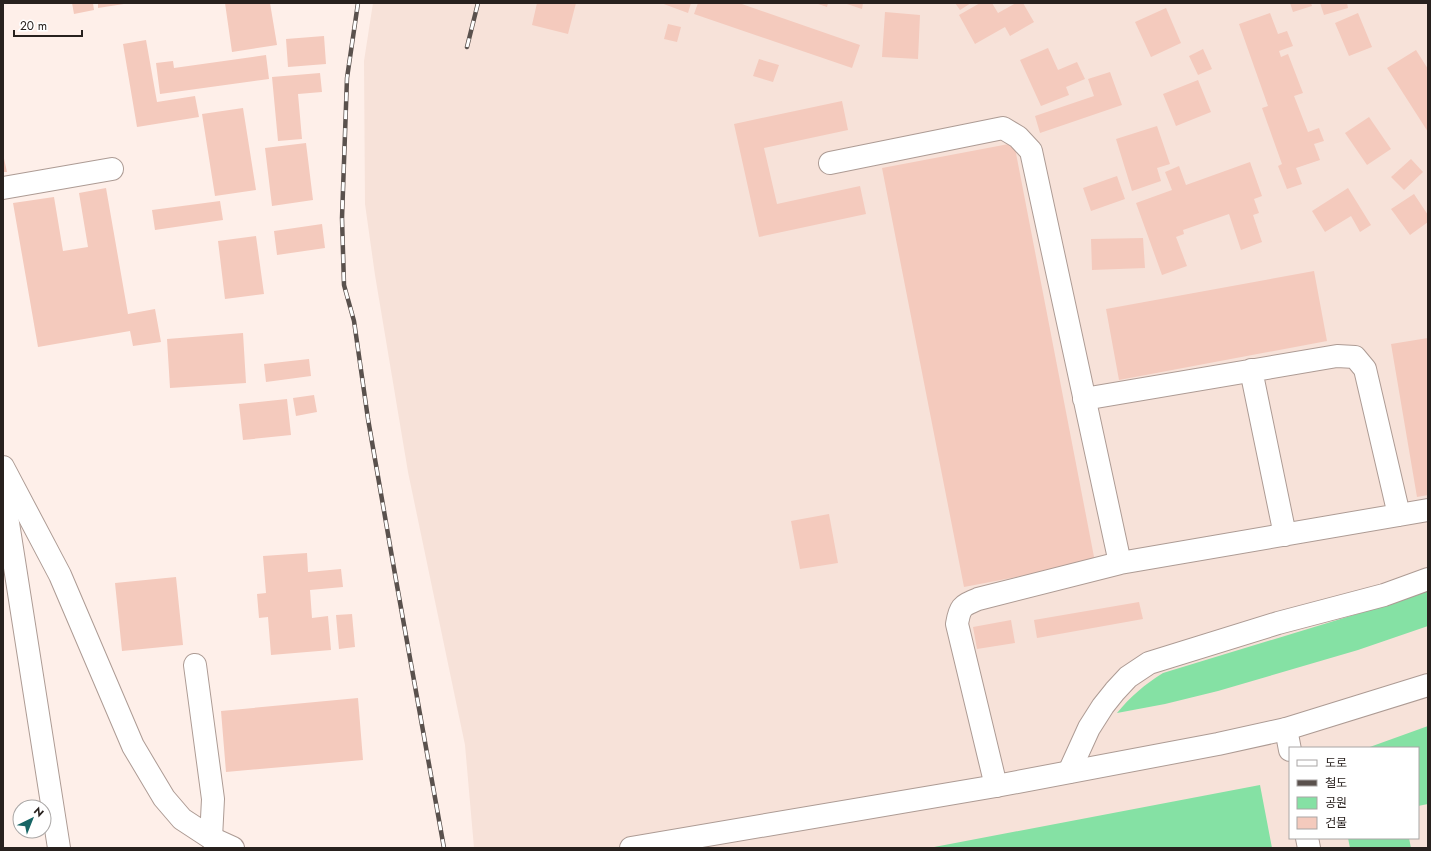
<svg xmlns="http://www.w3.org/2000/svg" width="1431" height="851" font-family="Jost,'Noto Sans KR',sans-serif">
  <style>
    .built { fill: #f7e2d9; fill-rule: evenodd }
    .green { fill: #85e1a4 }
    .building { fill: #f4cabd }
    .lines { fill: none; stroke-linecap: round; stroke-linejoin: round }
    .minor-casing { stroke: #ad9b94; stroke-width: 24 }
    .major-casing { stroke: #ad9b94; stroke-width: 24 }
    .highway-casing { stroke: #ad9b94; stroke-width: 24 }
    .minor { stroke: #fff; stroke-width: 22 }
    .major { stroke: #fff; stroke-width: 22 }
    .highway { stroke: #fff; stroke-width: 22 }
    .rail-casing { stroke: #5a514d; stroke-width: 4.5 }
    .rail { stroke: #fff; stroke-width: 3; stroke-dasharray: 9; stroke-linecap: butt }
  </style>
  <rect width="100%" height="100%" fill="#feefe9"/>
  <path class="built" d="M373 3H1428V848H474L465 745 408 472 375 275 365 204 364 61ZM1290 748H1418V838H1290Z"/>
  <path class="green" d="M1428 591V626L1358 650 1218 691 1165 704 1117 713C1130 697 1145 684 1163 673L1393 603Z
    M1428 726V804L1418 806V748H1367Z
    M1260 785 1272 848H929Z
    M1348 838H1409L1411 848H1350Z"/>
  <path class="building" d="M72 3H93L94 10 74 14Z
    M98 3H124V4L98 8Z
    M225 3H270L277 45 232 52Z
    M537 3H576L568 34 532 25Z
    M661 3H691L688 13Z
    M698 3H739L860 45 852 68 694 14Z
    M815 3H828L827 7Z
    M844 3H863L862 9Z
    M955 3H971L960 10Z
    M980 3H992L998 13 1016 3H1023L1034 22 1010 36 1005 27 975 44 959 15Z
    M1290 3H1311L1312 6 1293 12Z
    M1320 3H1347L1348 8 1324 15Z
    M1166 8 1181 43 1151 57 1135 22Z
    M885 12 920 15 918 59 882 57Z
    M1270 13 1278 34 1287 31 1293 46 1279 51 1281 57 1288 54 1303 93 1294 96 1308 132 1319 128 1324 141 1314 144 1320 160 1296 168 1302 184 1287 189 1278 166 1282 164 1262 108 1268 106 1239 24Z
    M1358 13 1372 47 1349 56 1335 23Z
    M668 24 681 27 677 42 664 39Z
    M324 36 326 64 288 67 286 39Z
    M146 40 157 102 195 96 199 117 137 127 123 44Z
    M1048 48 1058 70 1077 62 1085 79 1066 87 1069 95 1041 106 1020 60Z
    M1203 49 1212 69 1198 75 1189 56Z
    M1416 50 1428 69V132L1387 68Z
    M266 55 269 79 160 94 156 63 173 61 174 68Z
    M759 59 779 65 773 82 753 76Z
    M1110 72 1122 105 1040 133 1035 116 1094 96 1088 79Z
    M320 73 322 92 298 94 302 139 278 141 272 77Z
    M1198 80 1211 112 1176 126 1163 94Z
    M842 101 848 130 764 148 777 204 860 186 866 214 759 237 734 124Z
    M243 108 256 190 215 196 202 114Z
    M1369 117 1391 149 1367 165 1345 133Z
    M1157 126 1170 164 1157 168 1161 181 1132 191 1116 139Z
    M306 143 313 200 272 206 265 148Z
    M1014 143 1095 562 964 587 882 168Z
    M3 154 7 172H3Z
    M1411 159 1423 172 1404 190 1391 177Z
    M1250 162 1262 196 1254 199 1259 213 1253 215 1262 242 1241 250 1229 214 1183 230 1184 234 1176 237 1187 266 1162 275 1136 203 1172 190 1165 172 1179 166 1186 185Z
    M1117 176 1125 199 1091 211 1083 188Z
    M106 188 128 314 155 309 161 342 133 346 130 331 38 347 13 203 54 197 63 251 88 247 79 193Z
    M1348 188 1371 225 1360 232 1351 216 1325 232 1312 211Z
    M1414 194 1428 215V222L1410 235 1391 209Z
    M220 201 223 220 155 230 152 210Z
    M322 224 325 248 277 255 274 231Z
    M256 236 264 294 225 299 218 241Z
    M1143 238 1145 268 1092 270 1091 239Z
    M1314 271 1327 341 1119 380 1106 309Z
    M243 333 246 383 170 388 167 339Z
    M1428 338V495L1417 497 1391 344Z
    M309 359 311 376 266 382 264 364Z
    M314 395 317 412 296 416 293 398Z
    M287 399 291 435 243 440 239 404Z
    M829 514 838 563 800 569 791 521Z
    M307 553 308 572 341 569 343 587 310 590 312 618 328 616 331 650 271 655 268 617 259 618 257 594 266 593 263 556Z
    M176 577 183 645 122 651 115 583Z
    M1139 602 1143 619 1037 638 1034 620Z
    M352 614 355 647 339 649 336 615Z
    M1011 620 1015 643 977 649 973 627Z
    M358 698 363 760 226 772 221 711Z"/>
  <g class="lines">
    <g class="minor-casing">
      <path id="minor" d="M830 163 1003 128 1018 137 1031 151 1120 563
        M3 188 112 169
        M1251 370 1285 535
        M1084 399 1337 356 1355 357 1365 369 1399 515
        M195 665 213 799 211 838
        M1286 729 1290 750
        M1069 772 1089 728 1103 706 1115 691 1128 677 1149 663 1278 623 1384 595 1428 579
        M996 786 957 624C960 606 962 606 978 599L1120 563 1428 510
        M1307 838 1309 848"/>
    </g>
    <g class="major-casing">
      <path id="major" d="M3 491 59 848"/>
    </g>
    <g class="highway-casing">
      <path id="highway" d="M3 467 60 575 133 746 164 798 182 819 211 838 233 848
        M631 848 996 786 1218 744 1286 729 1428 685"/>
    </g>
    <use href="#minor" class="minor"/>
    <use href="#major" class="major"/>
    <use href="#highway" class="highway"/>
    <g class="rail-casing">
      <path id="rail" d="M358 3 347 78 342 218 344 285 354 321 368 419 396 580 444 848
        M467 47 478 3"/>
    </g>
    <use href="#rail" class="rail"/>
  </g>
  <rect width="1431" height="851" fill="none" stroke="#28211e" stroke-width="8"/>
  <rect x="1289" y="747" width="130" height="92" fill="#ffffff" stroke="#a9a6a5"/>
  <rect x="1297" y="760" width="20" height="6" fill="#ffffff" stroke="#a9a6a5"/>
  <text x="1325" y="767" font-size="12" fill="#28211e">도로</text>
  <rect x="1297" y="780" width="20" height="6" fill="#5a514d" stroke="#a9a6a5"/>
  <text x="1325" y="787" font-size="12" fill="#28211e">철도</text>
  <rect x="1297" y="797" width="20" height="12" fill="#85e1a4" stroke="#a9a6a5"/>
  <text x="1325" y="807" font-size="12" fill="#28211e">공원</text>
  <rect x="1297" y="817" width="20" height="12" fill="#f4cabd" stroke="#a9a6a5"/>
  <text x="1325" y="827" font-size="12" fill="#28211e">건물</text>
  <g transform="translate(32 819) rotate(43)"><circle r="19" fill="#ffffff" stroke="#a9a6a5"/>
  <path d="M0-3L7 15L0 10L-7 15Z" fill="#166565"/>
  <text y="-6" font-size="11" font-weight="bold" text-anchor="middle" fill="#28211e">N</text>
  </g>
  <path d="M14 30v6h68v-6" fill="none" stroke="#28211e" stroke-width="2"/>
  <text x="20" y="30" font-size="12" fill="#28211e" stroke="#ffffff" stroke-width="3" paint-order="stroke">20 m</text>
</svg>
